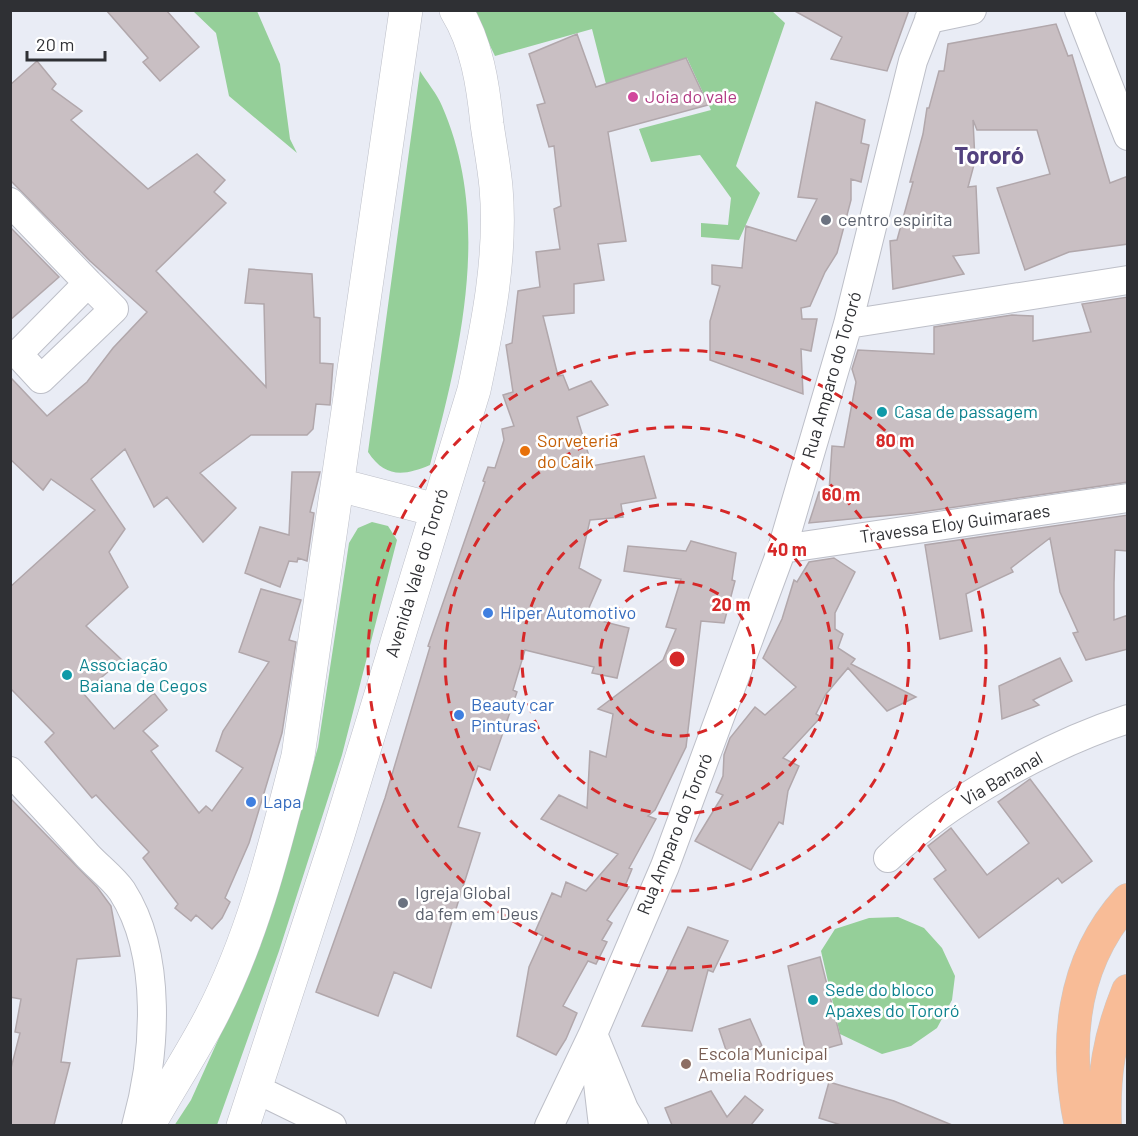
<svg xmlns="http://www.w3.org/2000/svg" width="1138" height="1136" font-family="Barlow,sans-serif">
  <style>
    .green { fill: #95cf99 }
    .building { fill: #c9bfc3; stroke: #b1a7ab; stroke-width: 1.5 }
    .lines { fill: none; stroke-linecap: round; stroke-linejoin: round }
    .street-casing { stroke: #bdbfc8; stroke-width: 30 }
    .secondary-casing { stroke: #bdbfc8; stroke-width: 34 }
    .primary-casing { stroke: #c9c9ca; stroke-width: 34 }
    .street { stroke: #fff; stroke-width: 28 }
    .secondary { stroke: #fff; stroke-width: 33 }
    .primary { stroke: #f8bc97; stroke-width: 33 }
    .ring { fill: none; stroke: #d62828; stroke-width: 3; stroke-dasharray: 10 8 }
    .hotel-dot { fill: #d1479c; stroke: #fff; stroke-width: 2 }
    .worship-dot { fill: #6b7280; stroke: #fff; stroke-width: 2 }
    .culture-dot { fill: #0f9aa8; stroke: #fff; stroke-width: 2 }
    .food-dot { fill: #e8710a; stroke: #fff; stroke-width: 2 }
    .shop-dot { fill: #3f7fe0; stroke: #fff; stroke-width: 2 }
    .education-dot { fill: #8d6e63; stroke: #fff; stroke-width: 2 }
    .labels { text-anchor: middle; stroke-width: 5; stroke-linejoin: round; paint-order: stroke }
    .hotel-label { font-size: 18px; fill: #b23c85; stroke: #fff; text-anchor: start }
    .worship-label { font-size: 18px; fill: #5b616d; stroke: #fff; text-anchor: start }
    .street-label { font-size: 18px; fill: #2f3034; stroke: #fff }
    .culture-label { font-size: 18px; fill: #0d838f; stroke: #fff; text-anchor: start }
    .food-label { font-size: 18px; fill: #c56008; stroke: #fff; text-anchor: start }
    .shop-label { font-size: 18px; fill: #366cbe; stroke: #fff; text-anchor: start }
    .education-label { font-size: 18px; fill: #785e54; stroke: #fff; text-anchor: start }
    .district-label { font-size: 24px; font-weight: bold; fill: #53427f; stroke: #fff }
    .centre { fill: #d62828; stroke: #fff; stroke-width: 3 }
    .ring-label { font-size: 18px; text-anchor: middle; font-weight: bold; fill: #d62828; stroke: #fff; stroke-width: 5; stroke-linejoin: round; paint-order: stroke }
  </style>
  <rect width="100%" height="100%" fill="#e9ecf5"/>
  <path class="green" d="M771 10 785 23 736 166 760 193 739 240 701 237V223L728 225 731 198 700 155 651 162 639 129 711 110 687 58 606 84 592 29 495 56 473 11Z
    M193 11H257L280 64 290 139 297 153 229 96 216 33Z
    M420 71C427 82 437 94 442 106 492 220 461 350 430 465 404 476 385 478 368 452Z
    M372 522 388 526 397 540 342 755 279 951 217 1125 174 1126 191 1100 260 947 318 747 349 543 358 528Z
    M898 917 924 928 942 948 955 976 952 1000 937 1028 911 1046 882 1054 840 1034 821 951 835 929 869 918Z"/>
  <path class="building" d="M106 10H166L199 47 160 81 143 62 148 58Z
    M793 10H909L887 71 831 59 842 37Z
    M1056 24 1068 56 1072 55 1110 183 1128 176V244L1069 252 1025 270 997 188 1050 174 1037 130H977L973 120 975 161 968 187 976 186 979 253 953 256 964 274 893 289 890 241 897 240 913 182H910L923 134 927 108H929L939 71H944L948 44Z
    M577 34 596 87 686 58 708 105 608 132 626 241 598 244 604 280 574 284V313L543 316 558 376 563 375 569 390 591 381 608 405 577 417 592 466 644 456 656 498 621 504 623 517 590 520 579 568 601 580 588 610 599 613 597 620 629 628 617 678 592 673 594 667 525 650 513 690 517 692 490 770 478 766 458 827 480 833 431 988 394 972 378 1016 316 992 385 798 430 647 428 646 485 482 483 481 488 467 495 468 504 440 502 429 514 426 503 395 513 392 506 345 512 343 518 291 540 287 536 252 560 249 554 209 561 206 554 146 549 147 537 105 545 103 529 54Z
    M37 61 56 84 52 89 82 111 71 120 148 189 197 154 225 180 214 192 226 203 156 271 266 387 264 304 245 303 249 269 312 274 314 317 320 318V363L333 364 330 405 316 404 313 429 307 435H251L200 473 236 508 203 542 167 497 154 507 125 449 91 479 125 529 109 552 128 587 86 626 122 660 83 693 114 729 154 693 167 710 143 731 158 746 151 751 199 813 206 806 212 811 243 768 216 751 223 731 269 662 239 652 261 589 301 600 289 640 296 642 282 733 249 843 225 898 230 902 222 918 212 929 196 915 191 921 175 908 178 904 143 858 149 852 96 795 92 798 45 742 54 733 10 688V587L95 510 51 479 43 490 10 459V377L47 416 87 382 113 348 147 312 90 261 10 180V85Z
    M816 102 865 120 861 143 869 145 861 182 851 179V200L837 253 825 272 810 306 801 308 802 319H817L811 351 801 349 803 394 710 360V321L720 286 712 284V265L742 268 746 226 796 241 817 199 798 197Z
    M10 227 59 277 10 320Z
    M1128 297V482L914 513 809 523 819 492H829L832 446 844 447 856 382 852 369 858 350 934 354V327L1012 315 1033 316V341L1091 332 1082 304Z
    M292 472H320L310 512 314 513 307 561 298 558 297 562 289 561 280 587 245 573 260 527 289 535Z
    M1128 515V551L1115 550 1114 583V620L1128 615V649L1086 660 1073 633 1078 632 1060 592 1050 538 1011 568 1013 572 966 594 972 631 940 639 925 545Z
    M691 541 736 553 732 580 735 581 724 623 701 621 686 747 655 810 648 816 656 819 629 868 632 869 625 886 629 887 607 920 612 923 602 940 607 942 596 964 588 961 563 1006 577 1013 566 1039 556 1055 517 1036 529 967 543 936 535 932 552 893 561 897 566 882 586 891 618 854 541 819 559 795 587 808 590 751 606 757 613 714 598 709 663 660 676 629 666 627 681 579 624 571 628 546 686 551Z
    M834 558 855 572 835 613V629L843 634 838 648 855 659 851 664 916 697 887 711 848 668 826 694 816 714 821 717 783 758 799 766 788 791 783 824 779 822 751 870 695 841 723 795 716 792 723 776 724 755 730 738 755 707 765 715 796 687 763 658 782 619 794 580 797 582 809 562Z
    M1060 658 1072 681 1033 700 1039 705 1002 719 999 686Z
    M1030 779 1092 861 1062 883 1058 878 979 938 934 879 946 870 928 846 951 828 987 875 1029 843 998 802Z
    M10 798 97 887 111 906 120 956 77 959 61 1062 70 1063 54 1125H10V1072L20 1033 15 1032 21 999 10 997Z
    M688 927 728 941 713 972 708 970 692 1031 642 1026Z
    M820 957 842 1044 806 1054 788 966Z
    M750 1019 762 1046 728 1056 719 1029Z
    M829 1082 894 1101 952 1125H841L819 1118Z
    M711 1091 727 1117 745 1096 763 1110 751 1125H672L665 1108Z"/>
  <g class="lines">
    <g class="street-casing">
      <path id="street" d="M1079 10 1128 136
        M929 19 972 10
        M10 202 88 283 18 354 41 379 114 309 88 283
        M848 324 1128 280
        M782 549 1128 498
        M10 771C36 799 62 827 87 855 98 867 113 878 122 891 163 955 156 1055 136 1126
        M888 858C948 800 1048 745 1128 719
        M593 1034 624 1109 634 1126
        M596 1066 603 1126
        M254 1088 332 1126
        M549 1126 593 1034 665 866 782 549 848 324 913 61 933 10"/>
    </g>
    <g class="secondary-casing">
      <path id="secondary" d="M339 485 436 510
        M148 1126C168 1090 191 1055 210 1019 253 937 275 846 298 756L406 10
        M243 1126 338 835 474 390C488 324 502 255 496 187 494 166 490 145 487 124 483 85 477 44 456 10"/>
    </g>
    <g class="primary-casing">
      <path id="primary" d="M1081 1126C1064 1045 1071 963 1128 900
        M1105 1126C1103 1075 1109 1038 1128 991"/>
    </g>
    <use href="#street" class="street"/>
    <use href="#secondary" class="secondary"/>
    <use href="#primary" class="primary"/>
  </g>
  <g class="ring">
    <circle cx="677" cy="659" r="77"/>
    <circle cx="677" cy="659" r="155"/>
    <circle cx="677" cy="659" r="232"/>
    <circle cx="677" cy="659" r="309"/>
  </g>
  <circle class="hotel-dot" cx="633" cy="97" r="6"/>
  <g class="worship-dot">
    <circle cx="826" cy="220" r="6"/>
    <circle cx="403" cy="903" r="6"/>
  </g>
  <g class="culture-dot">
    <circle cx="882" cy="412" r="6"/>
    <circle cx="67" cy="675" r="6"/>
    <circle cx="813" cy="1000" r="6"/>
  </g>
  <circle class="food-dot" cx="525" cy="451" r="6"/>
  <g class="shop-dot">
    <circle cx="488" cy="613" r="6"/>
    <circle cx="459" cy="715" r="6"/>
    <circle cx="251" cy="802" r="6"/>
  </g>
  <circle class="education-dot" cx="686" cy="1064" r="6"/>
  <g class="labels">
    <g class="hotel-label">
      <text x="645" y="103">Joia do vale</text>
    </g>
    <g class="worship-label">
      <text x="838" y="226">centro espirita</text>
      <text x="415" y="899">Igreja Global<tspan x="415" dy="21">da fem em Deus</tspan></text>
    </g>
    <g class="street-label">
      <text transform="translate(832 375) rotate(-74)" y="6">Rua Amparo do Tororó</text>
      <text transform="translate(955 524) rotate(-8)" y="6">Travessa Eloy Guimaraes</text>
      <text transform="translate(417 573) rotate(-73)" y="6">Avenida Vale do Tororó</text>
      <text transform="translate(1002 779) rotate(-30)" y="6">Via Bananal</text>
      <text transform="translate(675 834) rotate(-68)" y="6">Rua Amparo do Tororó</text>
    </g>
    <g class="culture-label">
      <text x="894" y="418">Casa de passagem</text>
      <text x="79" y="671">Associação<tspan x="79" dy="21">Baiana de Cegos</tspan></text>
      <text x="825" y="996">Sede do bloco<tspan x="825" dy="21">Apaxes do Tororó</tspan></text>
    </g>
    <g class="food-label">
      <text x="537" y="447">Sorveteria<tspan x="537" dy="21">do Caik</tspan></text>
    </g>
    <g class="shop-label">
      <text x="500" y="619">Hiper Automotivo</text>
      <text x="471" y="711">Beauty car<tspan x="471" dy="21">Pinturas</tspan></text>
      <text x="263" y="808">Lapa</text>
    </g>
    <g class="education-label">
      <text x="698" y="1060">Escola Municipal<tspan x="698" dy="21">Amelia Rodrigues</tspan></text>
    </g>
    <g class="district-label">
      <text x="989" y="164">Tororó</text>
    </g>
  </g>
  <circle cx="677" cy="659" r="9" class="centre"/>
  <g class="ring-label">
    <text x="895" y="447">80 m</text>
    <text x="841" y="501">60 m</text>
    <text x="787" y="556">40 m</text>
    <text x="731" y="611">20 m</text>
  </g>
  <rect width="1138" height="1136" fill="none" stroke="#2f3034" stroke-width="24"/>
  <path d="M27 51v9h78v-9" fill="none" stroke="#2f3034" stroke-width="3"/>
  <text x="36" y="51" font-size="18" fill="#2f3034" stroke="#ffffff" stroke-width="4.5" paint-order="stroke">20 m</text>
</svg>
